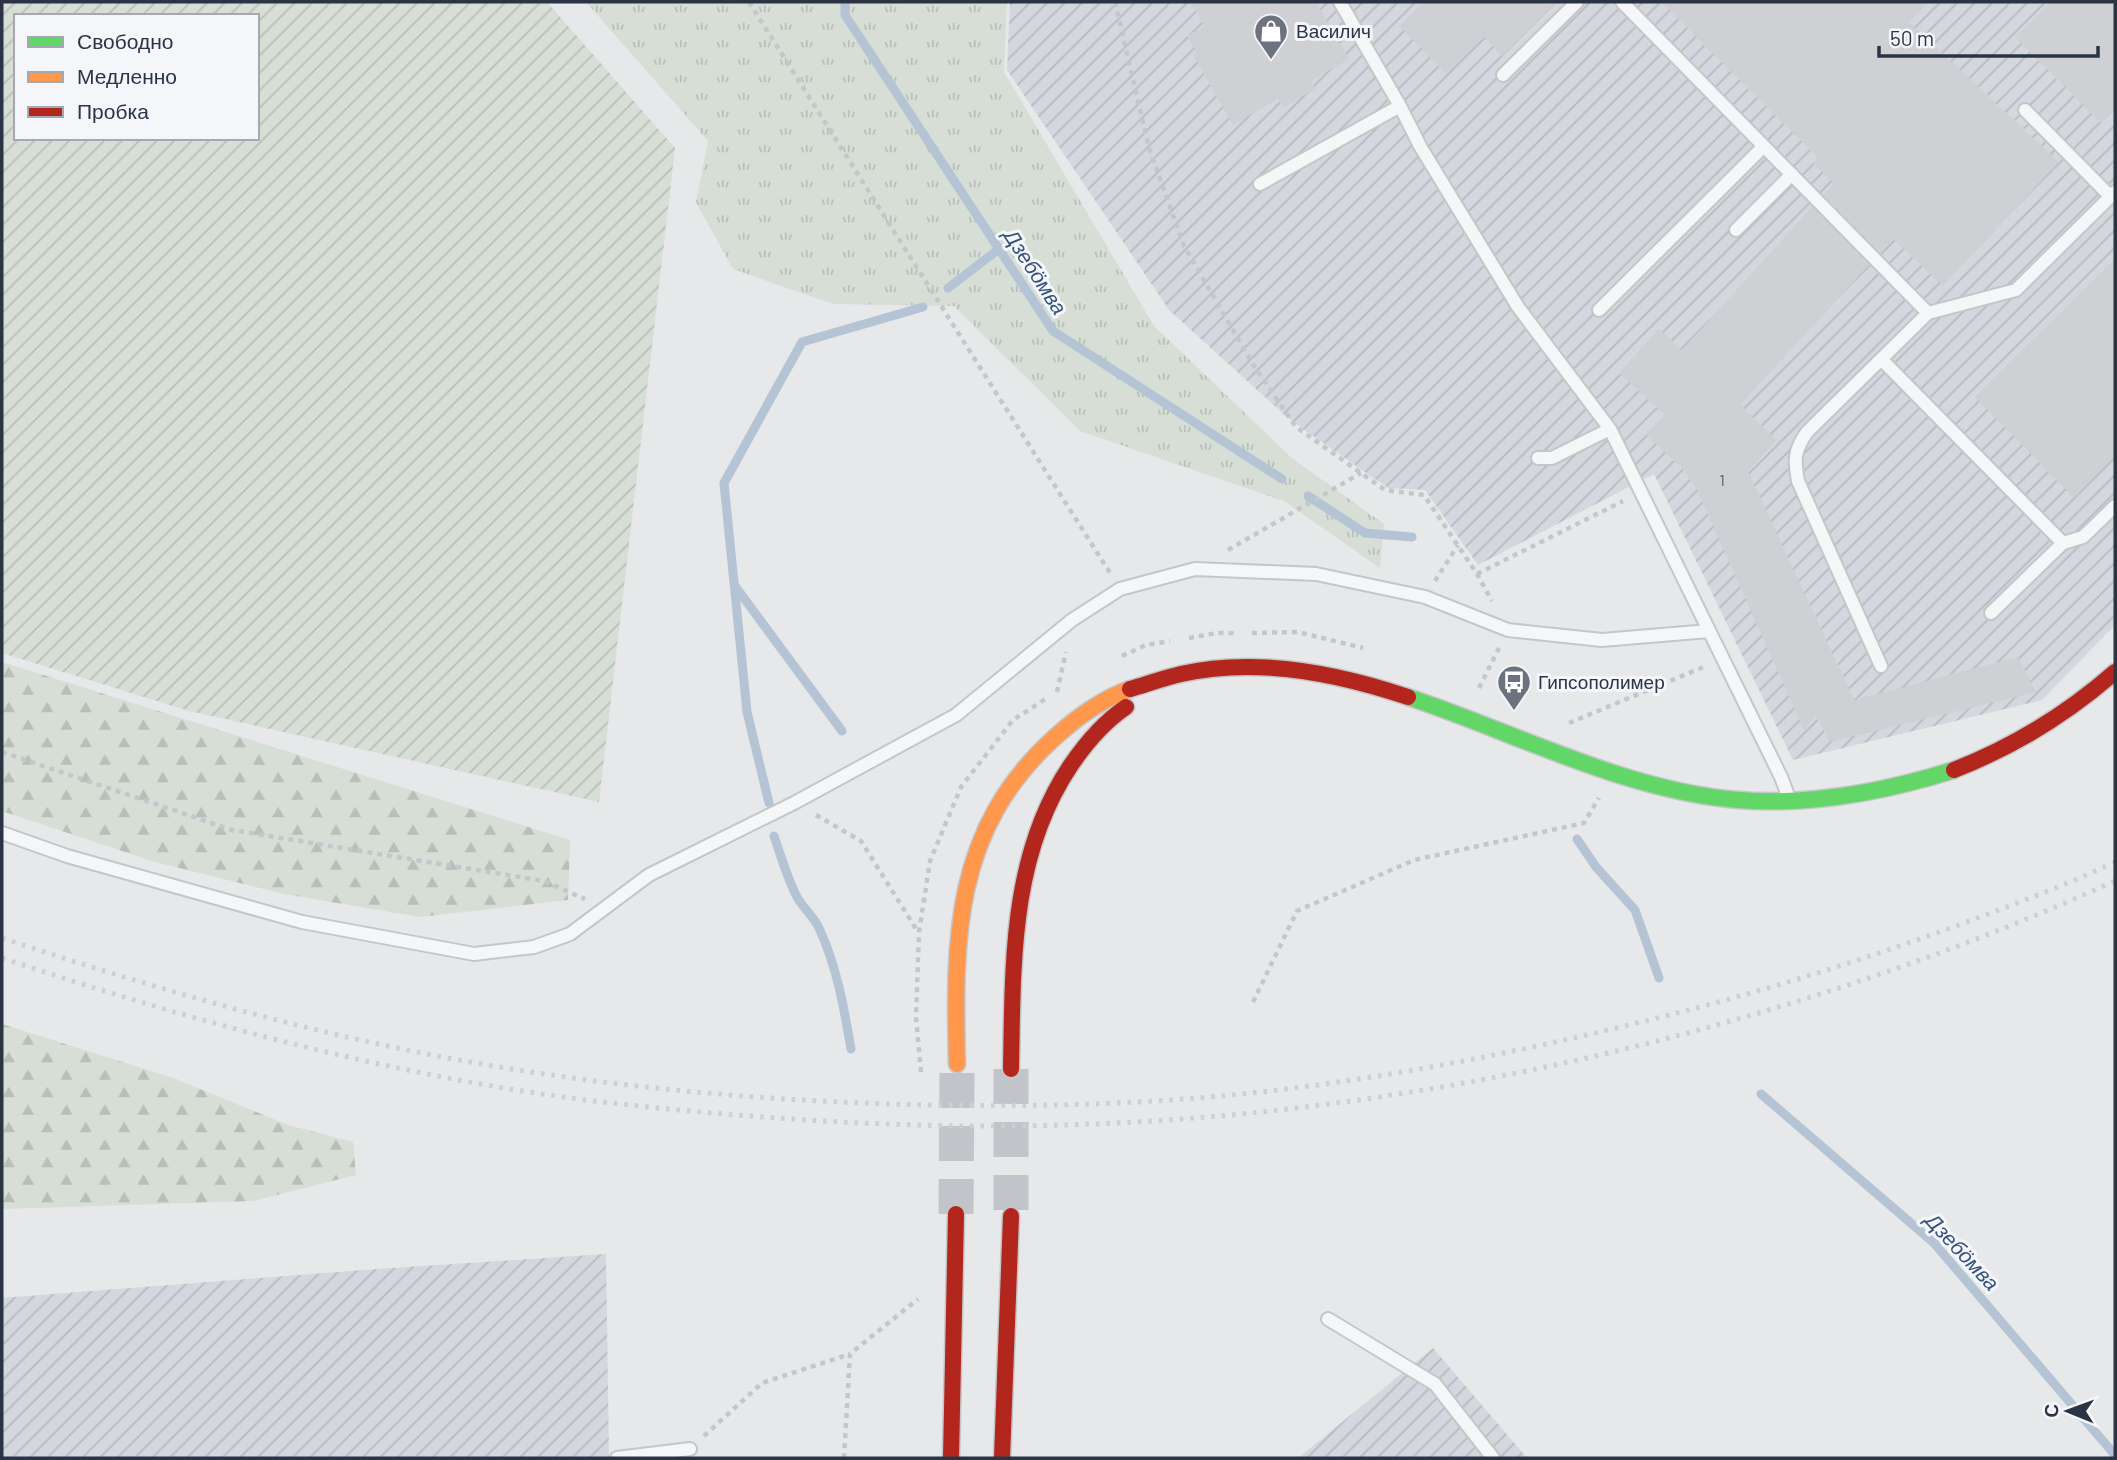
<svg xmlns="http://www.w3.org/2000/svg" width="2117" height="1460" font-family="Barlow,sans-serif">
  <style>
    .industrial { fill: url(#industrial-furrows) }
    .grass { fill: url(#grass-tufts) }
    .forest { fill: url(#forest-firs) }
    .garden { fill: url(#garden-furrows); fill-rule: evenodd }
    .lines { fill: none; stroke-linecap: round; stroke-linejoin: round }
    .stream { stroke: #b4c4d5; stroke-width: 9 }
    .building { fill: #ced0d3 }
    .secondary-tunnel { stroke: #c1c4c9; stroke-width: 35; stroke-dasharray: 35 18; stroke-linecap: butt }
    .lane-casing { stroke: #c4c6c8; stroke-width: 16 }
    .fast-casing { stroke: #c4c6c8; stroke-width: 19 }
    .slow-casing { stroke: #c4c6c8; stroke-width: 19 }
    .jam-casing { stroke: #c4c6c8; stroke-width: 19 }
    .path { stroke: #c5c6ca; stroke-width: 4.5; stroke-dasharray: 5 5; stroke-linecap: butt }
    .lane { stroke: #f5f6f7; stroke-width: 12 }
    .fast { stroke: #63d668; stroke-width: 16 }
    .slow { stroke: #ff974d; stroke-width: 16 }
    .jam { stroke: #b3261e; stroke-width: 16 }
    .rail { stroke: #cecfd2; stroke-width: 5; stroke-dasharray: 3.5 7; stroke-linecap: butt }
    .labels { text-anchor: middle; stroke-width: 6; stroke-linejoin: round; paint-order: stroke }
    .number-label { font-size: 16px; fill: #545c69 }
    .poi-label { font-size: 19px; fill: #2b3445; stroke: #f4f6f9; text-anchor: start }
    .water-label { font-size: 21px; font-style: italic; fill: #34527a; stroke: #f4f6f9 }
  </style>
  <defs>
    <pattern id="industrial-furrows" width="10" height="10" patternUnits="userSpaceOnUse" patternTransform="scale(1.75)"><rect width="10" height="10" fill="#d4d7dd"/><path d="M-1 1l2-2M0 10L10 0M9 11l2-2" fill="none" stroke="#b6b9bf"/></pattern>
    <pattern id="grass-tufts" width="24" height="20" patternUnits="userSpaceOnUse" patternTransform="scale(1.75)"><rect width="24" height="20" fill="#d6ded6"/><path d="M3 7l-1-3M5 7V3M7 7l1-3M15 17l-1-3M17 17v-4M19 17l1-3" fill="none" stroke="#b8bfb9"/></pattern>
    <pattern id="forest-firs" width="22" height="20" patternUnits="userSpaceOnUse" patternTransform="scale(1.75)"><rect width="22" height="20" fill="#d6ded6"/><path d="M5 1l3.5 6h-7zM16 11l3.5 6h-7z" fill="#b8bfb9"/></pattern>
    <pattern id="garden-furrows" width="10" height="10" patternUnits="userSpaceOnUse" patternTransform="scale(1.75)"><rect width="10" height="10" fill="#d6ded6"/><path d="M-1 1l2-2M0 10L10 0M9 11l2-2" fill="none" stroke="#b8bfb9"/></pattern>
  </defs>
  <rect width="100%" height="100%" fill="#e6e8ea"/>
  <path class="industrial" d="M1010 2H2115V625L2042 700 1793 760 1654 474 1478 565 1425 490 1388 488 1306 431 1288 418 1169 310 1007 70Z
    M606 1254 609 1458H2V1298L377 1269Z
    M1433 1348 1527 1458H1298Z"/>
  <path class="grass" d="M586 2H1007L1004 72 1154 326 1293 459 1384 524 1380 568 1284 501 1080 431 954 306 833 304 733 269 696 202 708 141Z"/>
  <path class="forest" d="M2 662 570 840 568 900 420 917 284 894 155 862 2 811Z
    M2 1024 173 1078 288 1125 353 1142 356 1175 253 1201 2 1209Z"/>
  <path class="garden" d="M2 2H547L675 148 599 802 189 711 2 653ZM16 16H257V138H16Z"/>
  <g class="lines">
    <path class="stream" d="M845 2V15L1053 331 1282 479
      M948 288 999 249
      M1308 496 1365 533 1412 537
      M735 586 842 731
      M769 803 747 712 724 483 802 342 923 307
      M774 836C781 856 787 878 797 897 803 908 814 917 819 928 837 967 844 1008 851 1049
      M1577 839 1596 867 1635 910 1659 978
      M1761 1094 1934 1243 2115 1455"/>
  </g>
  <path class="building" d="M1190 2H1316L1349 59 1311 81 1315 89 1283 108 1278 99 1233 125 1193 55 1197 53 1187 36 1204 26Z
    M1423 2H1556L1502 56 1484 37 1446 74 1399 26Z
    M1661 2H1929L1909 22 2059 162 1943 286 1893 239 1880 252 1824 195 1834 183 1813 163 1818 158Z
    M2051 2H2115V109L2101 123 2015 37Z
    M1812 207 1869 265 1740 405 1777 440 1748 471 1854 700 2018 657 2036 692 1830 742 1816 716 1804 730 1697 490 1682 468 1646 435 1665 415 1619 373 1659 329 1682 350Z
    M2115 259V456L2074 498 1975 397Z"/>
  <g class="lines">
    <path class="secondary-tunnel" d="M1011 1069V1216
      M956 1214 957 1064"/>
    <g class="lane-casing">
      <path id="lane" d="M1340 2 1400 106 1420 146 1518 307 1610 429 1781 777 1789 798
        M1622 2 1928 313
        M1503 75 1577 2
        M2025 110 2111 197
        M1260 184 1400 106
        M1736 230 1792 174
        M1599 310 1764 146
        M1881 359 2063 543 1991 613
        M1538 458H1552L1610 429
        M2063 543 2083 537 2115 506
        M1881 666 1798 481C1794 459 1794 451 1807 432L1928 313 2016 290 2115 192
        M2 833 67 856 302 922 474 954 534 947 570 934 649 875 794 803 956 715 1072 620 1120 589 1195 569 1316 574 1425 597 1508 630 1602 640 1709 631
        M1328 1319 1435 1384 1493 1458
        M617 1458 690 1449"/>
    </g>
    <g class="fast-casing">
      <path id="fast" d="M1408 697C1514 732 1625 791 1738 800 1812 806 1884 792 1954 770"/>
    </g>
    <g class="slow-casing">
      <path id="slow" d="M957 1064C954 938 953 830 1054 738 1075 719 1102 699 1130 689"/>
    </g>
    <g class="jam-casing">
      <path id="jam" d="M1130 689C1147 684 1164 678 1181 674 1255 657 1337 673 1408 697
        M1954 770C2013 747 2067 714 2115 672
        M1011 1069C1013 964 1010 855 1071 765 1086 743 1104 722 1126 707
        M951 1458 956 1214
        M1002 1458 1011 1216"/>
    </g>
    <path class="path" d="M749 2 1110 573
      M1115 2 1149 148 1184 246 1254 366 1296 427 1385 490 1424 495 1477 574 1492 601
      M1228 550 1361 473
      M1477 574 1623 501
      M1435 581 1458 545
      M1252 633 1298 632 1363 648
      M1189 638 1217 633H1236
      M1122 656 1146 645 1170 641
      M1479 688 1499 648
      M1057 692 1066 652
      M1569 723 1706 666
      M2 752 232 830 544 881 585 899
      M816 815 861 841 918 932
      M1253 1002 1297 911 1414 860 1584 823 1599 798
      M921 1072 916 1017 919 932 930 861 961 787 1013 720 1047 698
      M704 1436 762 1383 850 1354
      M844 1458 850 1354 918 1299"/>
    <use href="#lane" class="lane"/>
    <use href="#fast" class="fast"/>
    <use href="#slow" class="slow"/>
    <use href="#jam" class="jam"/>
    <path class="rail" d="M2 938C116 976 230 1010 347 1037 538 1081 735 1101 930 1105 1046 1107 1162 1104 1278 1090 1386 1077 1493 1057 1599 1032 1725 1003 1842 968 1964 923 2015 904 2066 885 2115 862
      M2 958C160 1011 321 1056 486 1085 564 1099 644 1107 724 1114 821 1122 919 1127 1017 1126 1393 1122 1773 1035 2115 881"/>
  </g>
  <defs>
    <g id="shop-pin" transform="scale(1.75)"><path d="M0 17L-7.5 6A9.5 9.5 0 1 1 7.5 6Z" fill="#6c737f" stroke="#f4f6f9"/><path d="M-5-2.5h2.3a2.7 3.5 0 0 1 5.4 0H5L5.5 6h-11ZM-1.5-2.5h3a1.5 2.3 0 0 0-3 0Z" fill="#fff"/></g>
    <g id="bus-pin" transform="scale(1.75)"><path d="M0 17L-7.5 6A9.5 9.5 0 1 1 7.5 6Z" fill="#6c737f" stroke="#f4f6f9"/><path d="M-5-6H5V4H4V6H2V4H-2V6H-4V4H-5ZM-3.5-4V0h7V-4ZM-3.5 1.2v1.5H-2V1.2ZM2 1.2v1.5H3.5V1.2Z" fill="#fff"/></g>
  </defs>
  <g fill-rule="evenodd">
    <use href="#shop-pin" x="1271" y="31"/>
    <use href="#bus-pin" x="1514" y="682"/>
  </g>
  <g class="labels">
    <g class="number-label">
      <text x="1722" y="486">1</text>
    </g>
    <g class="poi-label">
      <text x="1296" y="38">Василич</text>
      <text x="1538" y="689">Гипсополимер</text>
    </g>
    <g class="water-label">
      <text transform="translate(1035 272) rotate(57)" y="7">Дзебӧмва</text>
      <text transform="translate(1962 1252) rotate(47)" y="7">Дзебӧмва</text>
    </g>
  </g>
  <rect width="2117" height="1460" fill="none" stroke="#2b3445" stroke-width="7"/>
  <rect x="14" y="14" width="245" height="126" fill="#f4f6f9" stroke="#a4a8b1" stroke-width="2"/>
  <rect x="28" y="37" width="35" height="10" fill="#63d668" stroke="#a4a8b1" stroke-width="2"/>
  <text x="77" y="49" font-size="21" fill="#2b3445">Свободно</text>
  <rect x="28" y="72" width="35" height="10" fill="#ff974d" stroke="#a4a8b1" stroke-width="2"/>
  <text x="77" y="84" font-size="21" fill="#2b3445">Медленно</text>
  <rect x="28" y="107" width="35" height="10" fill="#b3261e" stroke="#a4a8b1" stroke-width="2"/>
  <text x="77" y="119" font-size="21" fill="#2b3445">Пробка</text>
  <g transform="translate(2068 1411) rotate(271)" stroke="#f4f6f9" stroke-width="5" paint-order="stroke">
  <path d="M0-5L12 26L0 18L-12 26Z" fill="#2b3445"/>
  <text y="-10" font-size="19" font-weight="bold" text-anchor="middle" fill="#2b3445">С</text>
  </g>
  <path d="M1879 46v10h219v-10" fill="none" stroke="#2b3445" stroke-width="3.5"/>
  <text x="1890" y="46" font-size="21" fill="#2b3445" stroke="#f4f6f9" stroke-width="5" paint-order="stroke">50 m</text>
</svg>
